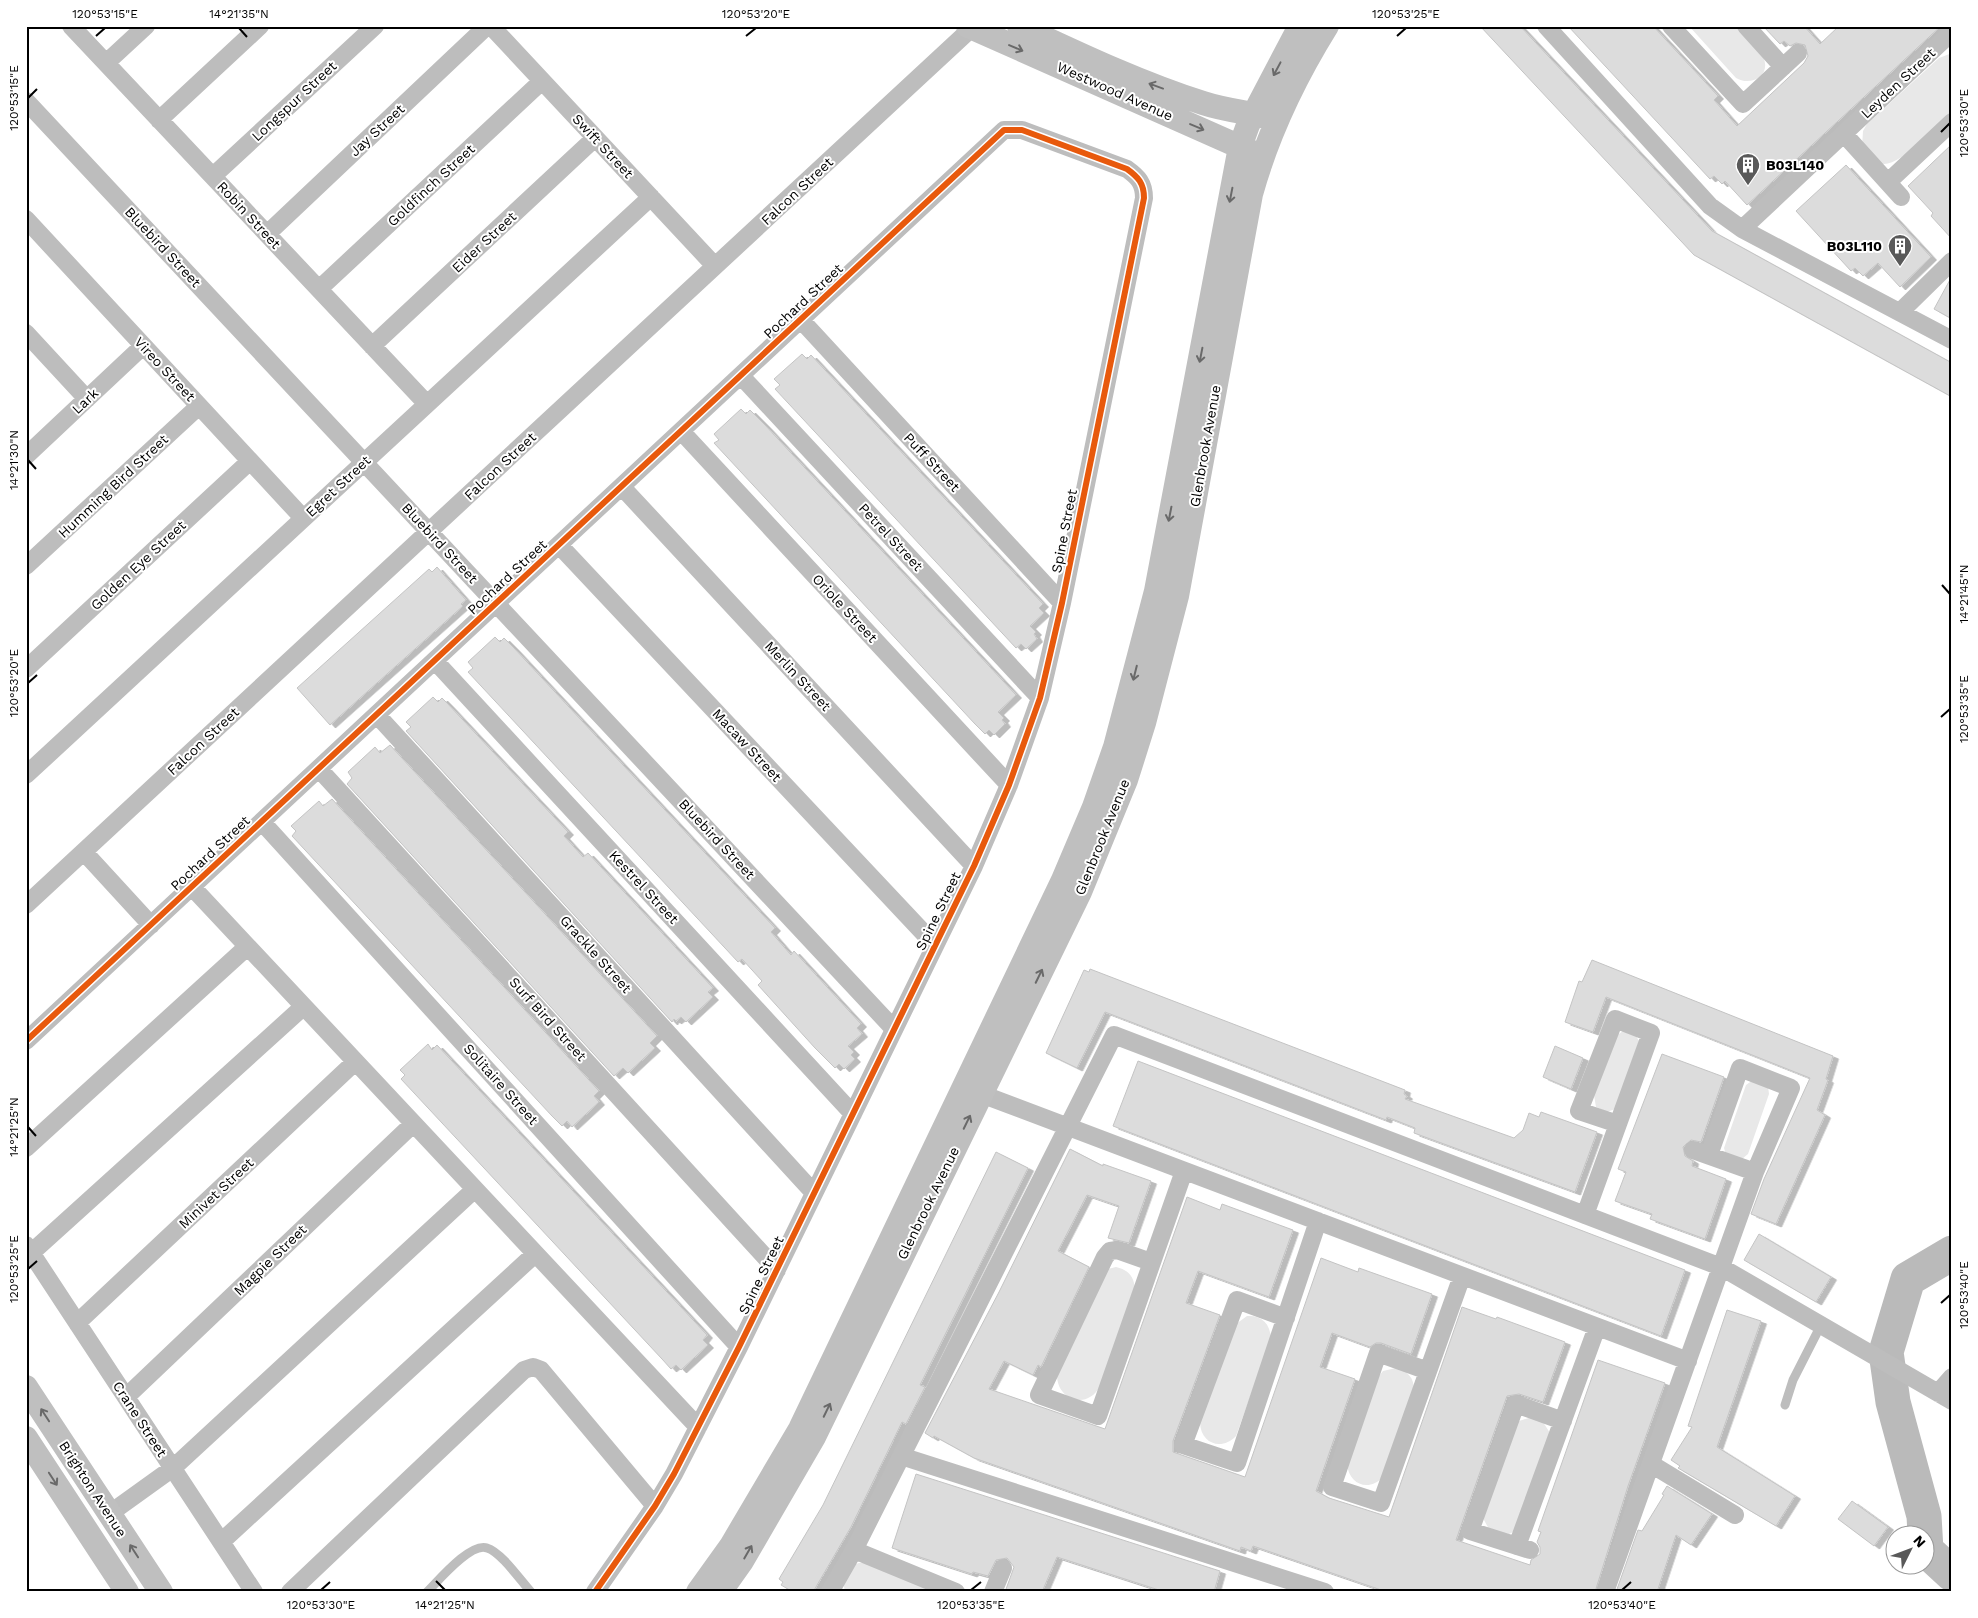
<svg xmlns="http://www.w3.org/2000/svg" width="1978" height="1618" font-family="'Work Sans',sans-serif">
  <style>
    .green { fill: #e8e8e8 }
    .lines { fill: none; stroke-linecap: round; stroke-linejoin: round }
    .river { stroke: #bababa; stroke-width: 35 }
    .building { fill: #dcdcdc; stroke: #c4c4c4; filter: url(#shadow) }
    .lane { stroke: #bdbdbd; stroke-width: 9 }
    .street { stroke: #bdbdbd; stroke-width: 18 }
    .secondary { stroke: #bfbfbf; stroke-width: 24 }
    .cycleway-casing { stroke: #fff; stroke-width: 9 }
    .cycleway { stroke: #e8590c; stroke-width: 6 }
    .oneway { stroke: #696969 }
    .ticks { fill: none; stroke: #000; stroke-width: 2 }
    .labels { text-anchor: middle; stroke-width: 4; stroke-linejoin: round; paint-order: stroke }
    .street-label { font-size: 14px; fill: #000; stroke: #fff }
    .poi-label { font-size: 14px; font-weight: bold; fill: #000; stroke: #fff; text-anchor: start }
    .neatline { fill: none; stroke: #000; stroke-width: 2 }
    .ticks-label { font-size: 12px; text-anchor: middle; fill: #000 }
  </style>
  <defs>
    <filter id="shadow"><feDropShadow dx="5.5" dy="3" stdDeviation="0" flood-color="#0004"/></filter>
  </defs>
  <rect width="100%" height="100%" fill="#fff"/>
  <path class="green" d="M1689 26H1736C1745 35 1758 45 1763 57 1772 75 1751 87 1736 78Z
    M1952 53V110C1939 123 1897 172 1879 163 1873 160 1867 152 1862 147L1863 131 1867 124 1939 58Z
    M1623 1031 1635 1034 1639 1041 1615 1109 1607 1112 1596 1107 1594 1095 1616 1036Z
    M1753 1080 1768 1086 1769 1094 1748 1154 1742 1159 1726 1155 1724 1148 1746 1085Z
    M1116 1267C1129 1270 1134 1277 1135 1289L1100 1386C1088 1410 1057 1401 1057 1375L1104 1270Z
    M1247 1316C1261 1315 1270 1323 1271 1338L1236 1436C1222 1451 1201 1444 1200 1423L1236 1324Z
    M1396 1368C1408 1371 1414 1378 1414 1390L1383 1477C1369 1492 1349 1485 1347 1464L1379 1376 1383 1371Z
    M1532 1417 1543 1422 1550 1433 1515 1531 1509 1534 1490 1531 1484 1520 1483 1513 1515 1425 1519 1421Z
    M859 1563H865L938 1592H845L843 1581 853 1565Z"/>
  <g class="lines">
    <path class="river" d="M1952 1253 1908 1279 1886 1352 1893 1402 1924 1516 1926 1550 1952 1574"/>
  </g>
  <path class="building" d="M1480 26H1520L1712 231 1952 363V397L1694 255Z
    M1568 26H1653L1718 96 1714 100 1737 126 1804 63 1808 56 1805 45 1796 43 1790 46 1784 41 1780 44 1763 26H1804L1820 44 1839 26H1941L1747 205 1725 181 1722 184 1714 176 1710 179Z
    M1952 144V239L1931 216 1933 213 1908 186Z
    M1846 165 1931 257 1900 287 1878 263 1863 276 1855 268 1851 271 1796 211Z
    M1952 276V319L1934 309Z
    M802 354 807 359 811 355 825 370 1043 604 1039 608 1044 613 1030 626 1036 632 1034 634 1037 639 1026 649 1021 644 1016 648 775 389 780 385 774 379Z
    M741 409 746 414 750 410 765 425 1016 695 998 712 1004 718 1002 720 1005 724 994 735 989 730 985 734 975 724 714 443 719 440 714 434Z
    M437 567 466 600 461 604 463 606 330 725 297 688 429 569 432 572Z
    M495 637 500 642 504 638 514 648 760 912 775 928 771 932 791 955 794 951 861 1024 857 1028 862 1034 848 1046 854 1052 851 1055 855 1059 844 1069 839 1064 835 1068 815 1048 758 985 762 981 742 959 738 962 468 672 473 668 468 662Z
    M433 697 438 702 442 698 447 703 568 832 564 836 583 857 588 853 713 988 708 992 713 997 686 1022 681 1017 676 1021 674 1019 672 1022 406 731 411 727 406 722Z
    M390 745 657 1036 650 1043 655 1048 628 1073 623 1068 614 1076 347 784 352 778 348 772 375 747 380 753Z
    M332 799 599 1091 594 1096 599 1102 572 1127 567 1121 562 1126 552 1116 292 836 296 831 291 826 319 801 323 806Z
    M1592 960 1833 1056 1826 1079 1828 1080 1817 1110 1825 1115 1776 1224 1751 1214 1764 1179 1810 1078 1606 997 1593 1032 1565 1022 1579 981 1582 982Z
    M1090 969 1405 1090 1404 1094 1407 1096 1405 1099 1514 1138 1523 1130 1529 1113 1539 1117 1541 1112 1597 1132 1575 1192 1414 1133 1415 1128 1387 1117 1386 1120 1105 1012 1077 1068 1046 1053 1084 970 1089 972Z
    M428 1044 432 1050 437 1045 451 1060 707 1335 703 1340 708 1345 681 1370 676 1365 671 1369 662 1359 401 1079 405 1075 400 1070Z
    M1555 1046 1583 1058 1571 1089 1543 1077Z
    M1662 1054 1724 1077 1701 1142 1691 1140 1683 1147 1685 1156 1693 1161 1692 1166 1726 1179 1705 1239 1650 1219 1652 1214 1615 1201 1626 1172 1618 1169Z
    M1138 1061 1685 1270 1661 1336 1113 1126Z
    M1070 1149 1103 1166V1164L1151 1181 1129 1243 1108 1238 1119 1206 1087 1195 1058 1251 1089 1267 1041 1367 1038 1365 1033 1375 1004 1361 989 1389 1105 1429 1187 1197 1220 1210 1222 1204 1293 1230 1269 1297 1198 1271 1186 1303 1220 1315 1173 1441V1452L1245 1477 1321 1258 1358 1272 1359 1268 1432 1294 1411 1354 1381 1343H1376L1370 1347 1332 1333 1320 1367 1355 1379 1316 1491 1329 1498 1389 1517 1462 1307 1496 1319 1497 1317 1565 1342 1543 1402 1519 1394 1507 1396 1456 1540 1530 1565 1531 1560 1540 1554V1547L1537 1542 1541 1532 1538 1531 1598 1360 1665 1383 1628 1486 1595 1592H1387L1253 1546 1251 1551 1241 1547 1240 1551 974 1458 934 1436 933 1438 925 1433 999 1292Z
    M996 1152 1028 1168 920 1385 925 1387 906 1424 902 1422 851 1527 813 1592H793L781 1585 783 1582 779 1579 823 1505Z
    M1759 1234 1831 1277 1816 1302 1744 1260Z
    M1727 1310 1761 1321 1717 1447 1795 1496 1776 1526 1678 1468 1680 1466 1671 1460 1692 1427 1688 1426Z
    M916 1474 1220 1571 1214 1592H1165L1057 1557 1042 1592H1005L1014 1567 1007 1558 996 1560 988 1576 973 1572 972 1574 892 1548Z
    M1667 1486 1712 1514 1691 1545 1676 1535 1657 1592H1616L1638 1530 1642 1531 1664 1495 1662 1494Z
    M1852 1501 1888 1527 1874 1546 1838 1519Z"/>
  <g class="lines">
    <path class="lane" d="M1785 1405 1793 1380 1821 1325
      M427 1592C439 1580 471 1542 487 1548 501 1552 521 1581 531 1592"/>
    <path class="street" d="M71 26 427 404
      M491 26 715 266
      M1546 26 1710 206 1742 229 1952 340
      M1671 26 1743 104 1798 53
      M1746 26 1783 67
      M106 63 146 26
      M26 101 894 1029
      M159 120 260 26
      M1844 134 1901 197
      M213 176 375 26
      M1888 182 1952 122
      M26 219 303 518
      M1742 229 1952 32
      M267 234 487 26
      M319 289 542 81
      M1900 312 1952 261
      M801 320 1062 603
      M26 333 87 399
      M372 346 595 138
      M741 376 1040 698
      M681 431 1009 785
      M26 456 143 346
      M622 487 974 866
      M559 545 935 945
      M26 566 199 406
      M435 661 853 1114
      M26 669 250 461
      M377 715 814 1193
      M319 769 777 1270
      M26 775 651 197
      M262 822 739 1347
      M84 852 151 925
      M192 887 698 1427
      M26 905 974 26
      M26 1041 1004 130H1022L1127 169C1138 177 1144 183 1144 198L1062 603 1040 698 1009 785 974 866 739 1347 674 1474 655 1506 595 1592
      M981 1094 1688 1361
      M26 1148 247 947
      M1693 1150 1755 1172
      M1585 1215 1651 1033 1615 1019 1579 1111 1618 1124
      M26 1245 254 1592
      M31 1253 303 1007
      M1151 1262 1117 1250 1110 1251 1105 1257 1039 1395 1098 1416 1184 1171
      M1286 1318 1237 1300 1183 1445 1237 1463 1318 1221
      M77 1323 355 1062
      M1428 1371 1378 1353 1332 1487 1381 1503 1462 1276
      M1938 1393 1952 1377
      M126 1397 413 1124
      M901 1456 1325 1592
      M1651 1464 1735 1515
      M109 1514 173 1468 475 1189
      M221 1542 535 1254
      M1517 1546 1597 1327
      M854 1550 956 1592
      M1530 1550 1470 1531 1516 1404 1563 1421
      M290 1592 524 1370 533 1367 541 1370 655 1506
      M830 1592 854 1550 1114 1035 1721 1267 1952 1401
      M993 1592 1003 1568
      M1605 1592 1755 1172 1791 1088 1740 1068 1709 1155"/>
    <path class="secondary" d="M968 26 1254 153
      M1019 26C1079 54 1140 83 1203 103 1224 110 1246 112 1267 117
      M26 1387 161 1592
      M26 1438 127 1592
      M698 1592 731 1546 800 1429 1063 880 1094 807 1115 747 1156 591 1240 147 1248 125 1300 26
      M720 1592 742 1561 814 1437 1080 892 1126 780 1144 723 1177 596 1251 194C1268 133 1294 79 1327 26"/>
    <g class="cycleway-casing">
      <path id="cycleway" d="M26 1041 1004 130H1022L1127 169C1138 177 1144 183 1144 198L1062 603 1040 698 1009 785 974 866 739 1347 674 1474 655 1506 595 1592"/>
    </g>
    <use href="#cycleway" class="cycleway"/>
  </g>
  <defs><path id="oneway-shaft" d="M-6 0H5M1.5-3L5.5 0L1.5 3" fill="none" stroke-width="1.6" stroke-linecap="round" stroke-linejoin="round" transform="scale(1.25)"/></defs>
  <g class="oneway">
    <use href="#oneway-shaft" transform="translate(1016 48) rotate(23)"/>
    <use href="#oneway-shaft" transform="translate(1277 69) rotate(118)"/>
    <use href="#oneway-shaft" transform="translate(1156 86) rotate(-160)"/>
    <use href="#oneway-shaft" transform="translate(1197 127) rotate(23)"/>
    <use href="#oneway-shaft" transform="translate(1231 195) rotate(101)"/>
    <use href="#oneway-shaft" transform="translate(1201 355) rotate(101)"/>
    <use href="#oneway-shaft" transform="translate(1170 514) rotate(101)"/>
    <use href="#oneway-shaft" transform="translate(1135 673) rotate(104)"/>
    <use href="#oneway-shaft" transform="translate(1039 976) rotate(-64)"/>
    <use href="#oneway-shaft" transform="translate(967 1122) rotate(-64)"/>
    <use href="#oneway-shaft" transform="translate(827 1410) rotate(-64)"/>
    <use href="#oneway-shaft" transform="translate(45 1415) rotate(-123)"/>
    <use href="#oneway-shaft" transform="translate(53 1479) rotate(57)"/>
    <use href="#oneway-shaft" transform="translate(134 1551) rotate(-123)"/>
    <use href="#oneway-shaft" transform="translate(748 1552) rotate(-60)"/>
  </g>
  <path class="ticks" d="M239 28 247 37M96 36 105 28M746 36 756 28M1397 36 1406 28M28 98 37 89M1941 132 1950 123M28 460 36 469M1942 585 1950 594M28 683 37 675M1941 717 1950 709M28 1127 36 1136M28 1269 37 1261M1941 1303 1950 1295M436 1581 445 1590M321 1590 330 1582M971 1590 981 1582M1622 1590 1631 1582"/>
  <defs>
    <g id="building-pin" transform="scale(1.25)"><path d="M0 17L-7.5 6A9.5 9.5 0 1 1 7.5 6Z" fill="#595959" stroke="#fff"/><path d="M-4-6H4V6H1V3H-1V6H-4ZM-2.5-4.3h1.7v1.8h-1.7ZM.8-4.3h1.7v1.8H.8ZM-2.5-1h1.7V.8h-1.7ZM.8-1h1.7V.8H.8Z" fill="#fff"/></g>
  </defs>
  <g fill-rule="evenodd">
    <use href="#building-pin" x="1748" y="165"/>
    <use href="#building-pin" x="1900" y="246"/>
  </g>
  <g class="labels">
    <g class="street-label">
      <text transform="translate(1898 83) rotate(-43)" y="5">Leyden Street</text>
      <text transform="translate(1115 91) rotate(24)" y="5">Westwood Avenue</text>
      <text transform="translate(294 101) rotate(-43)" y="5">Longspur Street</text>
      <text transform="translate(377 130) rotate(-43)" y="5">Jay Street</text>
      <text transform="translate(603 146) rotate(47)" y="5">Swift Street</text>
      <text transform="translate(431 185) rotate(-43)" y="5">Goldfinch Street</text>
      <text transform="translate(797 191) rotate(-43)" y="5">Falcon Street</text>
      <text transform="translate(249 215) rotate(47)" y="5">Robin Street</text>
      <text transform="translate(484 242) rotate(-43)" y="5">Eider Street</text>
      <text transform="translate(163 247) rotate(47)" y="5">Bluebird Street</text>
      <text transform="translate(803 301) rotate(-43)" y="5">Pochard Street</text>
      <text transform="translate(165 369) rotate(47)" y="5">Vireo Street</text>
      <text transform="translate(85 401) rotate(-43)" y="5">Lark</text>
      <text transform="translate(1205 446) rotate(-80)" y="5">Glenbrook Avenue</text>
      <text transform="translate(932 462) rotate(47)" y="5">Puff Street</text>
      <text transform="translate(500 466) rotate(-43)" y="5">Falcon Street</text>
      <text transform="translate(113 486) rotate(-43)" y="5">Humming Bird Street</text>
      <text transform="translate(338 486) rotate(-43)" y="5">Egret Street</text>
      <text transform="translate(1064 531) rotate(-79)" y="5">Spine Street</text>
      <text transform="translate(891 537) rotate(47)" y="5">Petrel Street</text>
      <text transform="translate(440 543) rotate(47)" y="5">Bluebird Street</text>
      <text transform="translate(138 565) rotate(-43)" y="5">Golden Eye Street</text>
      <text transform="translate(507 577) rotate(-43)" y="5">Pochard Street</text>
      <text transform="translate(845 608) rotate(47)" y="5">Oriole Street</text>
      <text transform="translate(798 676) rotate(47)" y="5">Merlin Street</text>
      <text transform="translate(203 741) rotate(-43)" y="5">Falcon Street</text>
      <text transform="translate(747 745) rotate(47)" y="5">Macaw Street</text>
      <text transform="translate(1102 837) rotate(-68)" y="5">Glenbrook Avenue</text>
      <text transform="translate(717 839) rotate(47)" y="5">Bluebird Street</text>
      <text transform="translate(210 853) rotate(-43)" y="5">Pochard Street</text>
      <text transform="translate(644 887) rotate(47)" y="5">Kestrel Street</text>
      <text transform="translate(938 911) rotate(-64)" y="5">Spine Street</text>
      <text transform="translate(596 954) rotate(48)" y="5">Grackle Street</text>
      <text transform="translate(548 1019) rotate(48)" y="5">Surf Bird Street</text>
      <text transform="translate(501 1084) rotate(48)" y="5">Solitaire Street</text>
      <text transform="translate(216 1193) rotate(-43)" y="5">Minivet Street</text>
      <text transform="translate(928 1203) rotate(-64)" y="5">Glenbrook Avenue</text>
      <text transform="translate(270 1260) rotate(-44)" y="5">Magpie Street</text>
      <text transform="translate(761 1275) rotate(-64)" y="5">Spine Street</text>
      <text transform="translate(140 1419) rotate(57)" y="5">Crane Street</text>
      <text transform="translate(93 1489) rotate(57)" y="5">Brighton Avenue</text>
    </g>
    <g class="poi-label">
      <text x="1766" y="170">B03L140</text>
      <text x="1882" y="251" text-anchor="end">B03L110</text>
    </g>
  </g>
  <rect width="1978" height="1618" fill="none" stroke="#ffffff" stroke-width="55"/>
  <g transform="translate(1910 1550) rotate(48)"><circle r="24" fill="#ffffff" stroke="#999999"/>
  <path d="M0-4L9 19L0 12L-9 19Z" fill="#595959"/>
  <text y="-8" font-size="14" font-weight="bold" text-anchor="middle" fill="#000000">N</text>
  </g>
  <rect x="28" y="28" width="1922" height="1562" class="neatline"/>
  <g class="ticks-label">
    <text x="105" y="18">120°53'15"E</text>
    <text x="239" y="18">14°21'35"N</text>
    <text x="756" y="18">120°53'20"E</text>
    <text x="1406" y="18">120°53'25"E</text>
    <text transform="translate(14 98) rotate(-90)" y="4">120°53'15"E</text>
    <text transform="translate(1964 123) rotate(-90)" y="4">120°53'30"E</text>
    <text transform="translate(14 460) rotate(-90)" y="4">14°21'30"N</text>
    <text transform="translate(1964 594) rotate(-90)" y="4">14°21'45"N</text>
    <text transform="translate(14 683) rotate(-90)" y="4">120°53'20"E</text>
    <text transform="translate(1964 709) rotate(-90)" y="4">120°53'35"E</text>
    <text transform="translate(14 1127) rotate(-90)" y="4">14°21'25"N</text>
    <text transform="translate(14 1269) rotate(-90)" y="4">120°53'25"E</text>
    <text transform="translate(1964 1295) rotate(-90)" y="4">120°53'40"E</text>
    <text x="321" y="1609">120°53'30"E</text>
    <text x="445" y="1609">14°21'25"N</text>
    <text x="971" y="1609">120°53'35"E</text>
    <text x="1622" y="1609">120°53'40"E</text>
  </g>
</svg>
